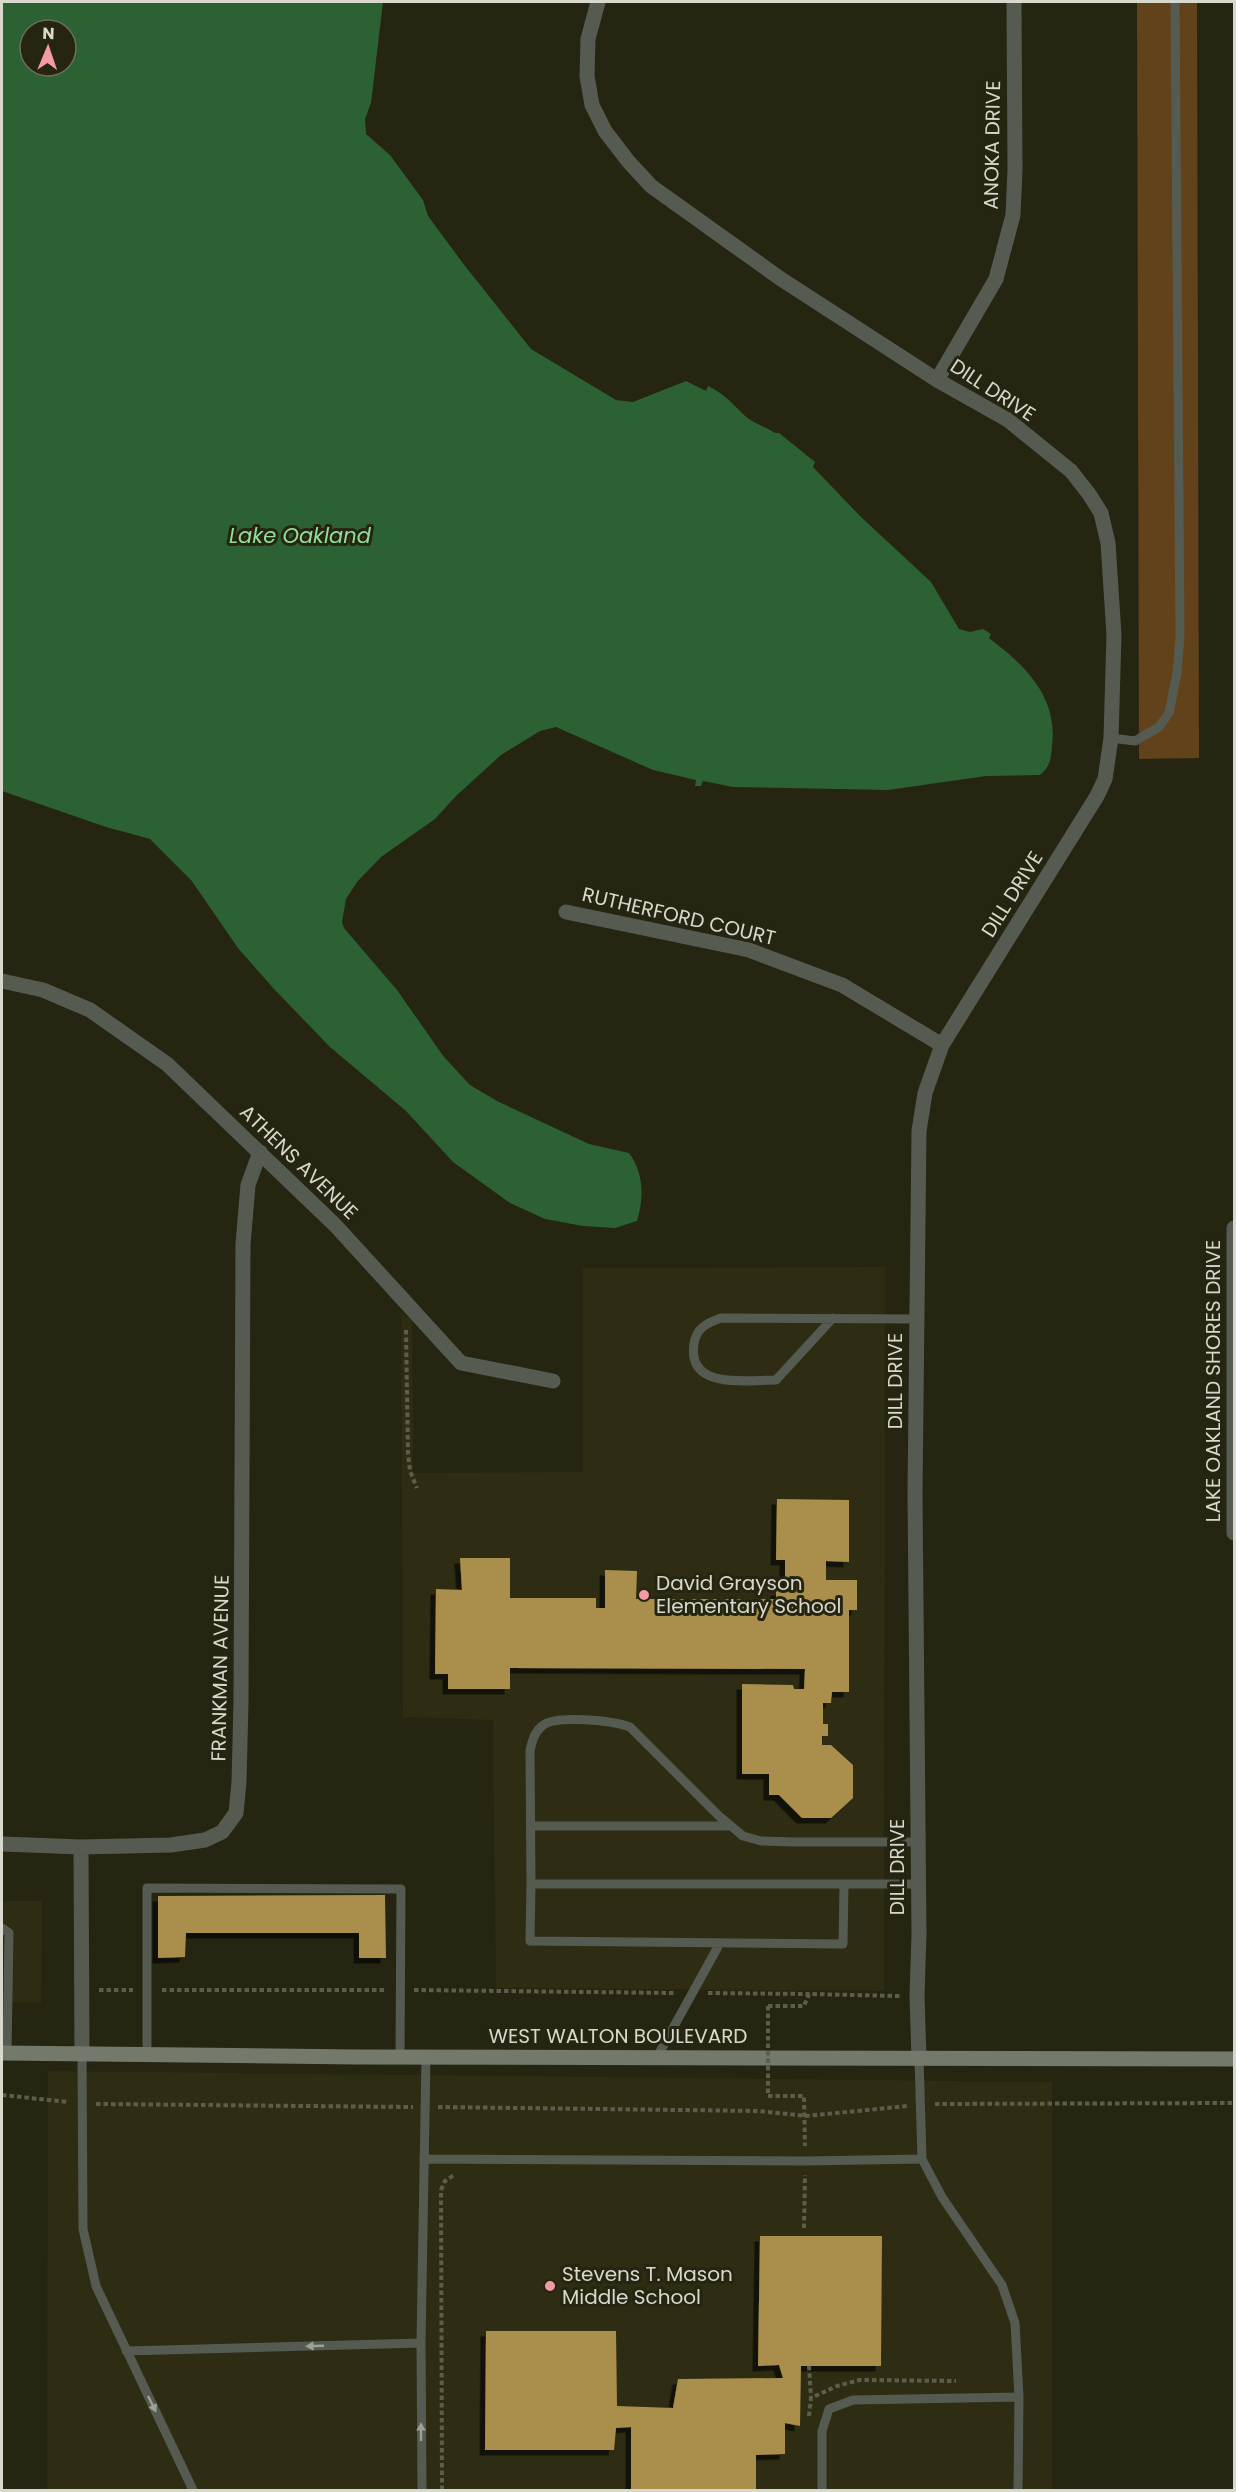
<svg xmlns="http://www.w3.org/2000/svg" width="1236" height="2492" font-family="Poppins,sans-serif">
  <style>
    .built { fill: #2e2d13 }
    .green { fill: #62421b }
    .water { fill: #2c6134; fill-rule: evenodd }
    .building { fill: #a98f4b; filter: url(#shadow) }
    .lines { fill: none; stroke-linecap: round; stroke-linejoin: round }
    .path { stroke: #5d5d4c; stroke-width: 4; stroke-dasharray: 4.5 3; stroke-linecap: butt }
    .lane { stroke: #565b52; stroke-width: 9 }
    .street { stroke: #565b52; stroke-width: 15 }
    .secondary { stroke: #73796b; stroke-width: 15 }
    .path-bridge { stroke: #5d5d4c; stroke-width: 4; stroke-dasharray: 4.5 3; stroke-linecap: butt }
    .oneway { fill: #9ea095 }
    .poi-dot { fill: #f49aa6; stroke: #252512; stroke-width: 2 }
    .labels { text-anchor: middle; stroke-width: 6; stroke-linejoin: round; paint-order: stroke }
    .street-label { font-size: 20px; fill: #d8d8cc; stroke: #252512 }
    .poi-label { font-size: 20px; fill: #d8d8cc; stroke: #252512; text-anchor: start }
    .water-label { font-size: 21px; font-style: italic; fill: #91df9a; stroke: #252512 }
  </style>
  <defs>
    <filter id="shadow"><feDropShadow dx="-5.5" dy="5.5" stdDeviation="0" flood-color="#0009"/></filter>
  </defs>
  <rect width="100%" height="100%" fill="#252512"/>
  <path class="built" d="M885 1267 884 1991 496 1988 493 1720 403 1717 401 1312 412 1321 413 1473 583 1472V1268Z
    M2 1901H42L41 2003 2 2002Z
    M48 2071 1052 2082V2490H47Z"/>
  <path class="green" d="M1137 2H1197L1199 758 1139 759Z"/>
  <path class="water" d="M2 2H383L371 103 365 119 366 134 390 155 423 200 428 216 465 266 531 349 616 400 633 402 686 381 706 391 708 386C723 393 731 402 742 413 752 423 764 426 775 433H779L815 462 813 467 861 517 931 582 959 629 970 632 983 629 991 634 989 638C1026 666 1058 697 1052 746 1051 759 1050 767 1040 775L986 776 888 790 733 787 703 781 701 786H695L696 780 653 770 556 727 540 731 501 755 456 796 435 819 381 857 357 882 346 899 342 922 344 928 397 990 444 1057 470 1085 497 1101 589 1144 629 1153C644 1173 644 1198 637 1221L615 1228 583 1226 545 1219 510 1203 453 1162 406 1111 330 1047 274 989 238 948 191 880 150 839 106 827 2 791ZM30 30H66V66H30Z"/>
  <path class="building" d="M777 1499 849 1500V1562L826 1561V1580H857V1610H849V1692H832L831 1703H823V1724H828V1736H822V1745H831L853 1765V1798L831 1818H802L779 1795H769V1774H742V1684L793 1685 794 1689H804L805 1669 510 1668V1689H448V1674H435L436 1589 462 1590 460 1558H510V1598H596V1608H605V1570L637 1571 636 1599H776V1590H785V1560H776Z
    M385 1895 386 1958H359V1933H186L185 1957 158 1958V1896Z
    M760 2236H882L881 2366H801L800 2426 785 2423V2454L756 2455V2490H631V2427L616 2428 614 2450H485L486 2331H616L617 2406 673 2408 678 2379 783 2378 779 2365 758 2366Z"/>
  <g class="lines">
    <path class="path" d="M406 1330 408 1453 410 1471 417 1488
      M99 1990H133
      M162 1990H385
      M414 1990 676 1993
      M708 1993 809 1994
      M768 2006H804L809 1994 900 1996
      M2 2095 68 2102
      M768 2096H804L805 2146
      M96 2104 413 2107
      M935 2104 1234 2103
      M438 2107 759 2111 806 2116 907 2106
      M804 2228 805 2175
      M809 2366 811 2398
      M809 2416 811 2398 837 2386 860 2380 956 2381
      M442 2490 441 2190 445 2181 454 2175"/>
    <path class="lane" d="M1111 738 1135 741 1159 727 1169 713 1177 673 1180 636 1175 2
      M833 1318 776 1380C746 1380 687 1390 694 1344 696 1328 707 1323 721 1318L916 1319
      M531 1826H731
      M918 1842H793L761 1841 743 1836 719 1816 630 1727C614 1721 555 1714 542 1726 534 1733 532 1741 530 1751L531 1884H918
      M531 1884 530 1941 843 1944 844 1884
      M2 1928 9 1933 7 2053
      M82 2054 83 2229 96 2286 193 2490
      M147 2054V1888L401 1889 400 2057
      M657 2057 720 1943
      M919 2058 922 2159 942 2197 1002 2285 1015 2323 1019 2397 1018 2490
      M424 2159 805 2161 922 2159
      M421 2343 426 2057
      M126 2351 421 2343 422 2490
      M822 2490V2431L829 2409 853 2400 1019 2397"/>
    <path class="street" d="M598 2 588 39 587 76 592 105 605 131 628 161 651 186 781 279 937 380 1008 420 1071 471 1089 494 1101 513 1108 543 1114 635 1111 738 1105 779 1097 796 942 1045 925 1093 919 1131 915 1493 919 1935 917 1996 919 2058
      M937 380 996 279 1013 215 1015 170 1014 2
      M566 912 749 950 842 985 942 1045
      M2 981 43 990 90 1010 167 1064 335 1225 461 1363 553 1381
      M1234 1228V1533
      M2 1844 81 1847 171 1845 205 1840 222 1832 236 1813 239 1782 241 1703 243 1244 248 1185 260 1152
      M81 1847 82 2054"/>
    <path class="secondary" d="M2 2053 358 2057 1234 2059"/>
    <path class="path-bridge" d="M768 2006V2096"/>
  </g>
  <defs><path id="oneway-solid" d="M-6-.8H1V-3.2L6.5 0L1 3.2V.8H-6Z" transform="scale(1.5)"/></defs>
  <g class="oneway">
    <use href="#oneway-solid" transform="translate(315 2346) rotate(178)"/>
    <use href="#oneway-solid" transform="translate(152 2404) rotate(64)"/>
    <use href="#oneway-solid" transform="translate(421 2432) rotate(-90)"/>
  </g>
  <g class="poi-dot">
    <circle cx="644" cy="1595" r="6"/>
    <circle cx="550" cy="2286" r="6"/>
  </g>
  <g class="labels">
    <g class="street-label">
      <text transform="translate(992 145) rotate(-89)" y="7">ANOKA DRIVE</text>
      <text transform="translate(993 390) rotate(33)" y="7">DILL DRIVE</text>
      <text transform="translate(1012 894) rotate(-58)" y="7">DILL DRIVE</text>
      <text transform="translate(679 916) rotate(13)" y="7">RUTHERFORD COURT</text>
      <text transform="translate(299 1162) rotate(44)" y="7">ATHENS AVENUE</text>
      <text transform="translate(895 1381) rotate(-90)" y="7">DILL DRIVE</text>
      <text transform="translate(1213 1381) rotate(-90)" y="7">LAKE OAKLAND SHORES DRIVE</text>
      <text transform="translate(220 1668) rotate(-89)" y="7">FRANKMAN AVENUE</text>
      <text transform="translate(897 1867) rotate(-90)" y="7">DILL DRIVE</text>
      <text x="618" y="2043">WEST WALTON BOULEVARD</text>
    </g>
    <g class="poi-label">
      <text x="656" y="1590">David Grayson<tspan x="656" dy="23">Elementary School</tspan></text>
      <text x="562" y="2281">Stevens T. Mason<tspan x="562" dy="23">Middle School</tspan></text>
    </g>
    <g class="water-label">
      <text x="300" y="543">Lake Oakland</text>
    </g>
  </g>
  <rect width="1236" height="2492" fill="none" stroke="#d8d8cc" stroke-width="6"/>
  <g transform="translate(48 48) rotate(2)"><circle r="28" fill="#252512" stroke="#6d6d5c" stroke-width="1.5"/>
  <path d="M0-4.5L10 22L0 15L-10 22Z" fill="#f49aa6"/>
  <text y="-9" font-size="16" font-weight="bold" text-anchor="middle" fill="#d8d8cc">N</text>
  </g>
</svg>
